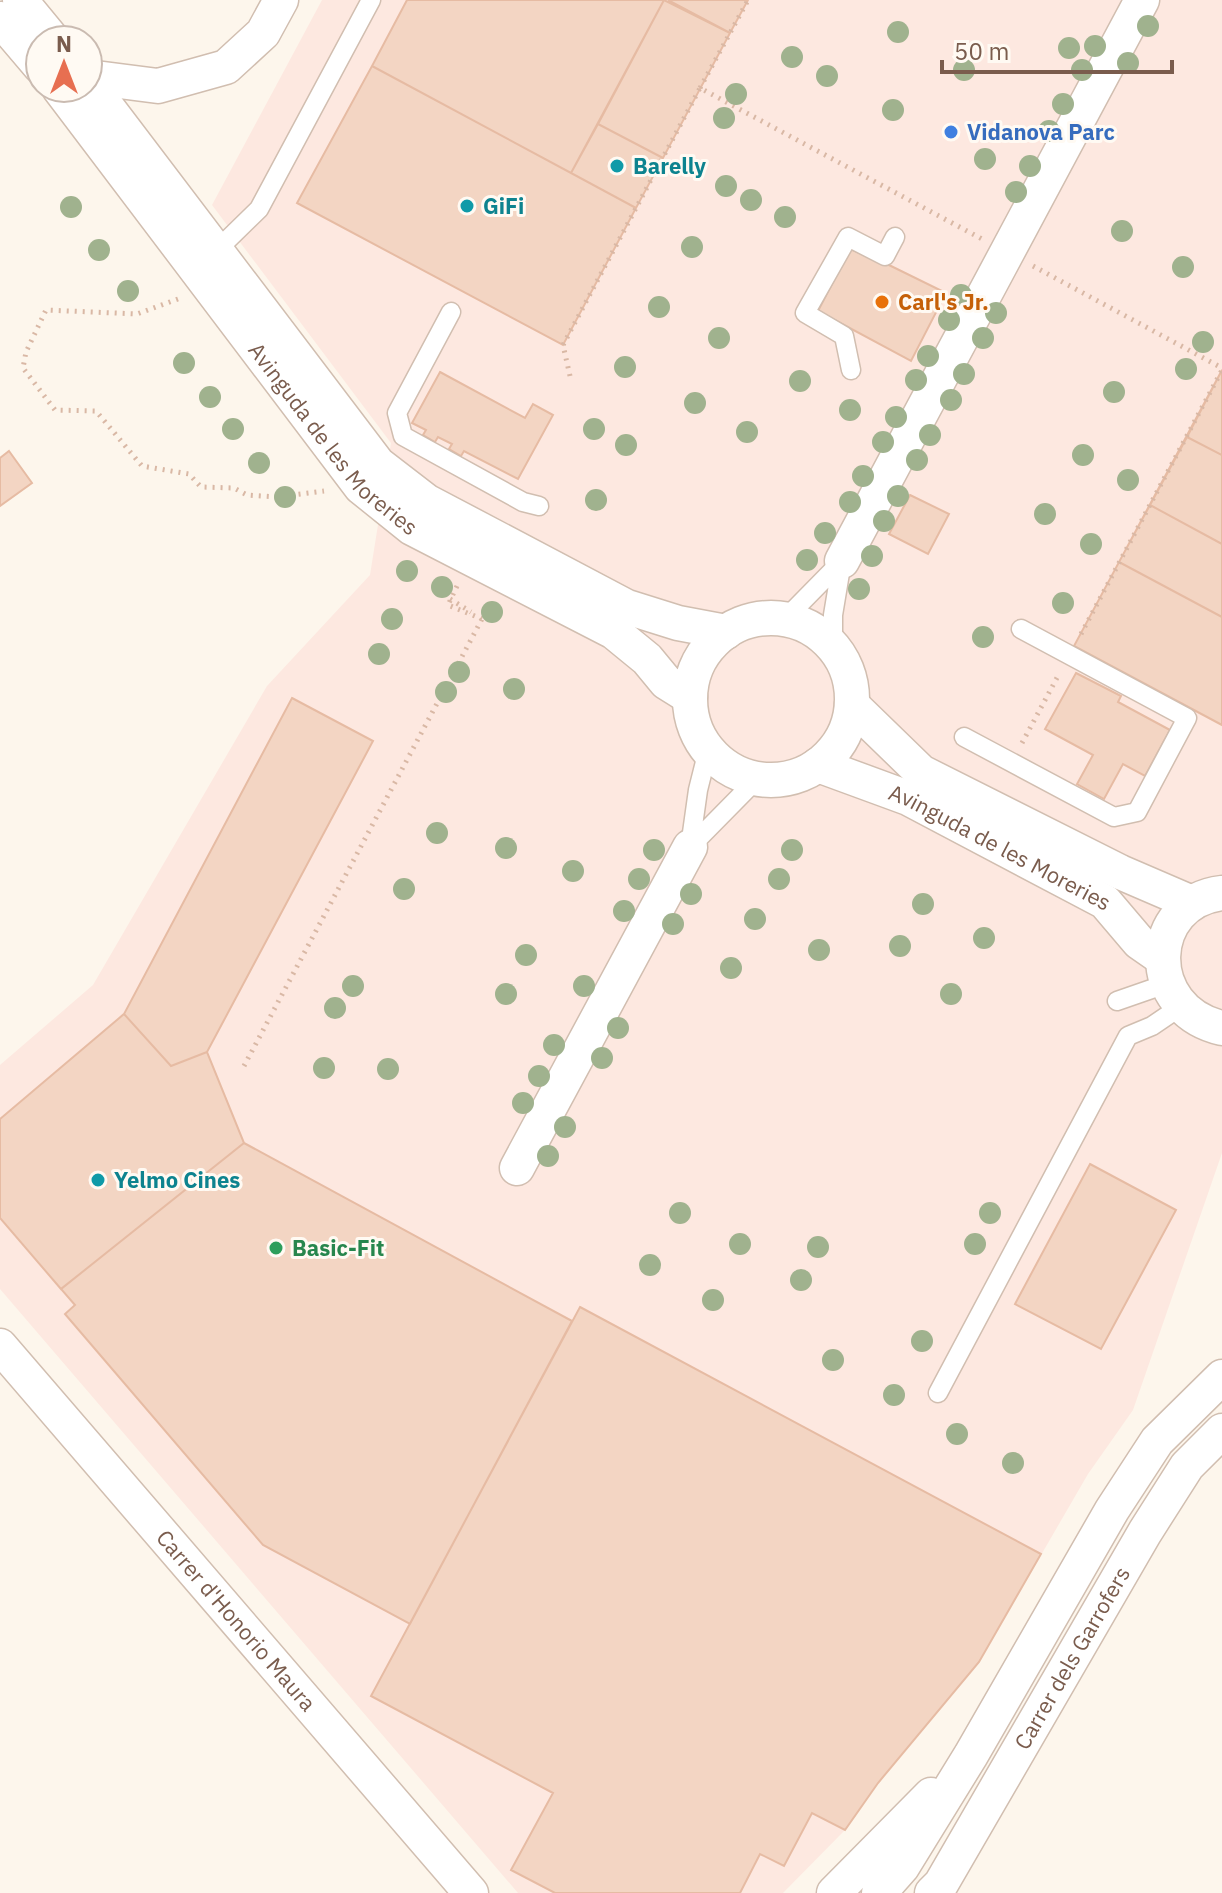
<svg xmlns="http://www.w3.org/2000/svg" width="1222" height="1893" font-family="'IBM Plex Sans',sans-serif">
  <style>
    .commercial { fill: #fde8e0 }
    .building { fill: #f3d5c3; stroke: #e6bba3; stroke-width: 2 }
    .lines { fill: none; stroke-linecap: round; stroke-linejoin: round }
    .service-casing { stroke: #d1beb0; stroke-width: 21 }
    .minor-casing { stroke: #d1beb0; stroke-width: 37 }
    .path { stroke: #d9b8a5; stroke-width: 5; stroke-dasharray: 2 6; stroke-linecap: butt }
    .service { stroke: #fff; stroke-width: 18 }
    .minor { stroke: #fff; stroke-width: 34 }
    .tree { fill: #a0b28e }
    .shop-dot { fill: #3f7fe0; stroke: #fffaf3; stroke-width: 3 }
    .culture-dot { fill: #0f9aa8; stroke: #fffaf3; stroke-width: 3 }
    .food-dot { fill: #e8710a; stroke: #fffaf3; stroke-width: 3 }
    .leisure-dot { fill: #2e9e5b; stroke: #fffaf3; stroke-width: 3 }
    .labels { text-anchor: middle; stroke-width: 6; stroke-linejoin: round; paint-order: stroke }
    .shop-label { font-size: 22px; font-weight: bold; fill: #366cbe; stroke: #fffaf3; text-anchor: start }
    .culture-label { font-size: 22px; font-weight: bold; fill: #0d838f; stroke: #fffaf3; text-anchor: start }
    .food-label { font-size: 22px; font-weight: bold; fill: #c56008; stroke: #fffaf3; text-anchor: start }
    .street-label { font-size: 22px; fill: #7a5c4d; stroke: #fffaf3 }
    .leisure-label { font-size: 22px; font-weight: bold; fill: #27864d; stroke: #fffaf3; text-anchor: start }
  </style>
  <rect width="100%" height="100%" fill="#fdf6ec"/>
  <path class="commercial" d="M322 0H1222V1153L1133 1410 1088 1474 979 1662 878 1783 845 1830 783 1893H518L0 1289V1065L93 985 267 686 370 575 391 443 212 205Z"/>
  <path class="building" d="M407 0H664L571 173 372 66Z
    M664 0 730 33 663 158 598 124Z
    M668 0H748L730 33Z
    M372 66 636 208 563 345 297 203Z
    M598 124 663 158 636 208 571 173Z
    M850 249 891 266 946 293 911 361 818 311Z
    M1222 370V725L1074 646Z
    M1222 370V455L1187 437Z
    M440 372 525 418 533 404 553 415 518 479 464 451 461 456 449 449 452 444 438 437 435 442 423 435 426 430 412 423Z
    M1187 437 1222 455V544L1150 505Z
    M9 451 32 483 0 506V458Z
    M910 495 949 514 928 554 889 534Z
    M1150 505 1222 544V617L1119 562Z
    M1119 562 1222 617V725L1074 646Z
    M1076 673 1121 696 1118 702 1170 730 1145 776 1123 764 1104 799 1077 784 1093 755 1045 729Z
    M292 698 373 741 207 1052 171 1066 124 1014Z
    M124 1014 171 1066 207 1052 244 1143 61 1289 0 1218V1119Z
    M244 1143 572 1321 410 1624 263 1545 65 1314 75 1305 61 1289Z
    M1090 1164 1176 1210 1101 1349 1015 1304Z
    M580 1307 1041 1554 979 1662 878 1783 845 1830 812 1813 784 1866 760 1854 740 1893H555L511 1870 553 1793 371 1696Z"/>
  <g class="lines">
    <g class="service-casing">
      <path id="service" d="M216 251 259 209 371 0
        M451 312 397 413 403 436 523 502 539 506
        M851 370 844 336 805 313 848 237 885 256 895 237
        M785 619 842 561
        M833 646V615L842 561
        M964 737 1114 817 1137 812 1187 718 1021 629
        M690 847 698 790 708 750
        M690 847 757 779
        M1117 1001 1166 984
        M938 1393 1128 1036 1152 1026 1180 1007"/>
    </g>
    <g class="minor-casing">
      <g id="minor">
        <path d="M20 0 53 40"/>
        <path d="M0 19 40 66"/>
        <path d="M88 77 158 86 226 67 263 33 281 0"/>
        <path d="M88 82 378 464 426 501 627 607 678 623 726 632"/>
        <path id="s1" d="M59 88 361 487 412 528 614 632 647 659 666 682 690 697"/>
        <path d="M842 561 1142 0"/>
        <circle cx="771" cy="699" r="81"/>
        <path d="M852 705 921 772 1120 872 1192 903"/>
        <path id="s2" d="M818 765 908 798 1105 902 1139 942 1162 958"/>
        <path d="M1222 893C1146 902 1141 1009 1222 1028"/>
        <path d="M517 1168 690 847"/>
        <path id="s3" d="M0 1346 471 1893"/>
        <path d="M834 1893 931 1795"/>
        <path d="M879 1893 902 1867 971 1755 1112 1510 1157 1441 1222 1377"/>
        <path id="s4" d="M932 1893 941 1884 1145 1532 1187 1466 1222 1431"/>
      </g>
    </g>
    <path class="path" d="M700 88 748 0
      M1033 266 1222 368
      M178 299 137 314 46 310 26 352 23 368 55 410 96 411 142 466 189 474 201 487 234 488 247 495 276 497 324 491
      M570 376 563 345 700 88 982 239
      M457 586 448 605 482 619
      M450 599 471 612
      M1081 634 1222 370
      M1022 743 1059 674
      M244 1066 482 619"/>
    <use href="#service" class="service"/>
    <use href="#minor" class="minor"/>
  </g>
  <g class="tree">
    <circle cx="1148" cy="26" r="11"/>
    <circle cx="898" cy="32" r="11"/>
    <circle cx="1095" cy="46" r="11"/>
    <circle cx="1069" cy="48" r="11"/>
    <circle cx="792" cy="57" r="11"/>
    <circle cx="1128" cy="63" r="11"/>
    <circle cx="964" cy="70" r="11"/>
    <circle cx="1082" cy="70" r="11"/>
    <circle cx="827" cy="76" r="11"/>
    <circle cx="736" cy="94" r="11"/>
    <circle cx="1063" cy="104" r="11"/>
    <circle cx="893" cy="110" r="11"/>
    <circle cx="724" cy="118" r="11"/>
    <circle cx="1049" cy="131" r="11"/>
    <circle cx="985" cy="159" r="11"/>
    <circle cx="1030" cy="166" r="11"/>
    <circle cx="726" cy="186" r="11"/>
    <circle cx="1016" cy="192" r="11"/>
    <circle cx="751" cy="200" r="11"/>
    <circle cx="71" cy="207" r="11"/>
    <circle cx="785" cy="217" r="11"/>
    <circle cx="1122" cy="231" r="11"/>
    <circle cx="692" cy="247" r="11"/>
    <circle cx="99" cy="250" r="11"/>
    <circle cx="1183" cy="267" r="11"/>
    <circle cx="128" cy="291" r="11"/>
    <circle cx="961" cy="295" r="11"/>
    <circle cx="659" cy="307" r="11"/>
    <circle cx="996" cy="313" r="11"/>
    <circle cx="949" cy="320" r="11"/>
    <circle cx="719" cy="338" r="11"/>
    <circle cx="983" cy="338" r="11"/>
    <circle cx="1203" cy="342" r="11"/>
    <circle cx="928" cy="356" r="11"/>
    <circle cx="184" cy="363" r="11"/>
    <circle cx="625" cy="367" r="11"/>
    <circle cx="1186" cy="369" r="11"/>
    <circle cx="964" cy="374" r="11"/>
    <circle cx="916" cy="380" r="11"/>
    <circle cx="800" cy="381" r="11"/>
    <circle cx="1114" cy="392" r="11"/>
    <circle cx="210" cy="397" r="11"/>
    <circle cx="951" cy="400" r="11"/>
    <circle cx="695" cy="403" r="11"/>
    <circle cx="850" cy="410" r="11"/>
    <circle cx="896" cy="417" r="11"/>
    <circle cx="233" cy="429" r="11"/>
    <circle cx="594" cy="429" r="11"/>
    <circle cx="747" cy="432" r="11"/>
    <circle cx="930" cy="435" r="11"/>
    <circle cx="883" cy="442" r="11"/>
    <circle cx="626" cy="445" r="11"/>
    <circle cx="1083" cy="455" r="11"/>
    <circle cx="917" cy="460" r="11"/>
    <circle cx="259" cy="463" r="11"/>
    <circle cx="863" cy="476" r="11"/>
    <circle cx="1128" cy="480" r="11"/>
    <circle cx="898" cy="496" r="11"/>
    <circle cx="285" cy="497" r="11"/>
    <circle cx="596" cy="500" r="11"/>
    <circle cx="850" cy="502" r="11"/>
    <circle cx="1045" cy="514" r="11"/>
    <circle cx="884" cy="521" r="11"/>
    <circle cx="825" cy="533" r="11"/>
    <circle cx="1091" cy="544" r="11"/>
    <circle cx="872" cy="556" r="11"/>
    <circle cx="807" cy="560" r="11"/>
    <circle cx="407" cy="571" r="11"/>
    <circle cx="442" cy="587" r="11"/>
    <circle cx="859" cy="589" r="11"/>
    <circle cx="1063" cy="603" r="11"/>
    <circle cx="492" cy="612" r="11"/>
    <circle cx="392" cy="619" r="11"/>
    <circle cx="983" cy="637" r="11"/>
    <circle cx="379" cy="654" r="11"/>
    <circle cx="459" cy="672" r="11"/>
    <circle cx="514" cy="689" r="11"/>
    <circle cx="446" cy="692" r="11"/>
    <circle cx="437" cy="833" r="11"/>
    <circle cx="506" cy="848" r="11"/>
    <circle cx="654" cy="850" r="11"/>
    <circle cx="792" cy="850" r="11"/>
    <circle cx="573" cy="871" r="11"/>
    <circle cx="639" cy="879" r="11"/>
    <circle cx="779" cy="879" r="11"/>
    <circle cx="404" cy="889" r="11"/>
    <circle cx="691" cy="894" r="11"/>
    <circle cx="923" cy="904" r="11"/>
    <circle cx="624" cy="911" r="11"/>
    <circle cx="755" cy="919" r="11"/>
    <circle cx="673" cy="924" r="11"/>
    <circle cx="984" cy="938" r="11"/>
    <circle cx="900" cy="946" r="11"/>
    <circle cx="819" cy="950" r="11"/>
    <circle cx="526" cy="955" r="11"/>
    <circle cx="731" cy="968" r="11"/>
    <circle cx="353" cy="986" r="11"/>
    <circle cx="584" cy="986" r="11"/>
    <circle cx="506" cy="994" r="11"/>
    <circle cx="951" cy="994" r="11"/>
    <circle cx="335" cy="1008" r="11"/>
    <circle cx="618" cy="1028" r="11"/>
    <circle cx="554" cy="1045" r="11"/>
    <circle cx="602" cy="1058" r="11"/>
    <circle cx="324" cy="1068" r="11"/>
    <circle cx="388" cy="1069" r="11"/>
    <circle cx="539" cy="1076" r="11"/>
    <circle cx="523" cy="1103" r="11"/>
    <circle cx="565" cy="1127" r="11"/>
    <circle cx="548" cy="1156" r="11"/>
    <circle cx="680" cy="1213" r="11"/>
    <circle cx="990" cy="1213" r="11"/>
    <circle cx="740" cy="1244" r="11"/>
    <circle cx="975" cy="1244" r="11"/>
    <circle cx="818" cy="1247" r="11"/>
    <circle cx="650" cy="1265" r="11"/>
    <circle cx="801" cy="1280" r="11"/>
    <circle cx="713" cy="1300" r="11"/>
    <circle cx="922" cy="1341" r="11"/>
    <circle cx="833" cy="1360" r="11"/>
    <circle cx="894" cy="1395" r="11"/>
    <circle cx="957" cy="1434" r="11"/>
    <circle cx="1013" cy="1463" r="11"/>
  </g>
  <circle class="shop-dot" cx="951" cy="132" r="8"/>
  <g class="culture-dot">
    <circle cx="617" cy="166" r="8"/>
    <circle cx="467" cy="206" r="8"/>
    <circle cx="98" cy="1180" r="8"/>
  </g>
  <circle class="food-dot" cx="882" cy="302" r="8"/>
  <circle class="leisure-dot" cx="276" cy="1248" r="8"/>
  <g class="labels">
    <g class="shop-label">
      <text x="967" y="140">Vidanova Parc</text>
    </g>
    <g class="culture-label">
      <text x="633" y="174">Barelly</text>
      <text x="483" y="214">GiFi</text>
      <text x="114" y="1188">Yelmo Cines</text>
    </g>
    <g class="food-label">
      <text x="898" y="310">Carl's Jr.</text>
    </g>
    <g class="street-label">
      <text dy="8" stroke="none"><textPath href="#s1" startOffset="446">Avinguda de les Moreries</textPath></text>
      <text dy="8" stroke="none"><textPath href="#s2" startOffset="200">Avinguda de les Moreries</textPath></text>
      <text dy="8" stroke="none"><textPath href="#s3" startOffset="362">Carrer d'Honorio Maura</textPath></text>
      <text dy="8" stroke="none"><textPath href="#s4" startOffset="274">Carrer dels Garrofers</textPath></text>
    </g>
    <g class="leisure-label">
      <text x="292" y="1256">Basic-Fit</text>
    </g>
  </g>
  <g transform="translate(64 64)"><circle r="38" fill="#fffaf3" stroke="#cabbb1" stroke-width="2"/>
  <path d="M0-6L14 30L0 20L-14 30Z" fill="#e76f51"/>
  <text y="-12" font-size="22" font-weight="bold" text-anchor="middle" fill="#7a5c4d">N</text>
  </g>
  <path d="M942 60v12h230v-12" fill="none" stroke="#7a5c4d" stroke-width="4"/>
  <text x="954" y="60" font-size="24" fill="#7a5c4d" stroke="#fffaf3" stroke-width="6" paint-order="stroke">50 m</text>
</svg>
